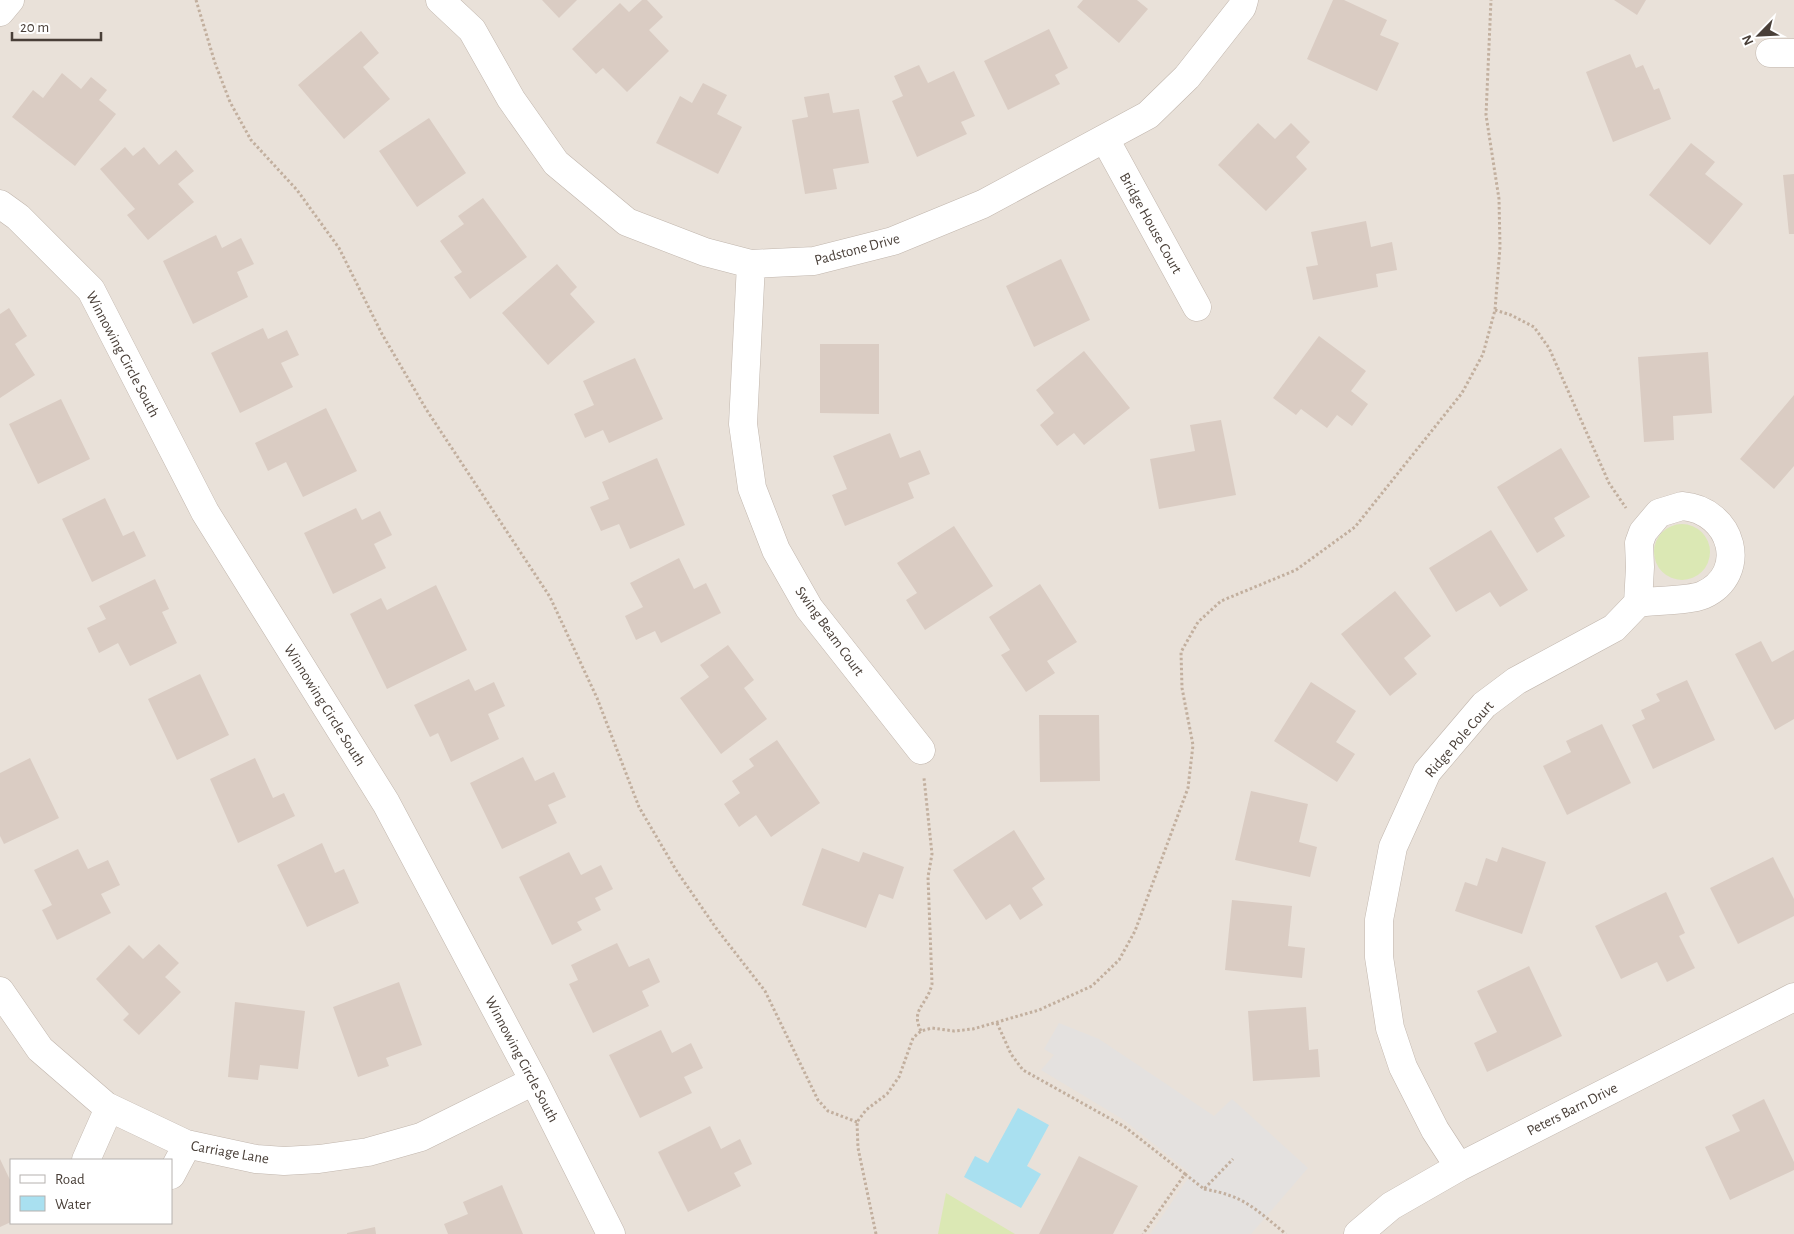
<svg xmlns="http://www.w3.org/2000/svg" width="1794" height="1234" font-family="'Alegreya Sans',sans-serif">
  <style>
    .residential { fill: #e9e1d9; fill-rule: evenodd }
    .green { fill: #dbe8b4 }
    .parking { fill: #e4e1df }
    .water { fill: #a9e0f0 }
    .building { fill: #daccc3 }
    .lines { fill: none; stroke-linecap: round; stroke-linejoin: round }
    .minor-casing { stroke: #c1b6ad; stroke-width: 29 }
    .path { stroke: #c2af9e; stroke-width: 3; stroke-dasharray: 2.5 2.5; stroke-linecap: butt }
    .minor { stroke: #fff; stroke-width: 28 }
    .labels { text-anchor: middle; stroke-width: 5; stroke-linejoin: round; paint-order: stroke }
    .street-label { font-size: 15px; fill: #493f38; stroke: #fff }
  </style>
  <rect width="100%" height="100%" fill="#f5f0eb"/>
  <path class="residential" d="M0 0H1794V1234H0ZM11 1160H171V1223H11Z"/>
  <path class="green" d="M1654 552a28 28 0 1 1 56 0a28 28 0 1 1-56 0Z
    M946 1193 1015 1234H938Z"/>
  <path class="parking" d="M1059 1023 1099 1039 1214 1116 1232 1099 1308 1168 1251 1234H1150L1191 1174 1124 1120 1041 1070 1054 1055 1044 1049Z"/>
  <path class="water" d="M1018 1108 1049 1125 1027 1166 1041 1174 1021 1208 964 1177 975 1156 988 1163Z"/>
  <path class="building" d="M542 0H577L559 18Z
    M642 0H647L663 17 649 30 669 51 627 92 603 68 596 74 572 49 620 3 629 12Z
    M1083 0H1137L1148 9 1119 43 1077 7Z
    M1333 0H1344L1387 20 1380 35 1399 43 1377 91 1307 59Z
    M1614 0H1646L1637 15Z
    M1049 29 1068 68 1055 75 1060 84 1008 110 984 61Z
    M361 31 379 53 363 67 390 99 344 139 298 85Z
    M1630 54 1636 68 1643 65 1654 90 1659 88 1671 119 1613 142 1586 72Z
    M919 65 928 83 954 71 975 116 961 122 967 134 917 157 892 101 903 96 894 76Z
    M62 73 81 89 91 77 107 90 99 100 116 114 75 166 12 117 33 90 43 98Z
    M703 83 727 95 717 114 742 127 718 174 656 143 680 96 692 103Z
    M829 93 833 113 859 109 869 163 833 169 837 189 805 194 792 120 808 117 804 97Z
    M429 118 466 173 417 207 379 151Z
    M1258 123 1275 139 1291 123 1310 142 1296 157 1307 169 1266 211 1218 165Z
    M1691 143 1715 162 1705 174 1743 204 1710 245 1649 195Z
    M125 147 133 156 144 147 159 165 176 150 194 171 178 184 194 202 148 240 127 215 135 209 100 169Z
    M1794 174V234H1789L1783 175Z
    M483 198 527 257 470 299 454 277 462 272 440 241 464 224 458 216Z
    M1366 221 1371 247 1392 242 1397 270 1376 274 1378 287 1313 300 1306 267 1318 265 1311 232Z
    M216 235 222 248 241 238 254 264 237 272 248 297 193 324 163 261Z
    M1061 259 1090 320 1034 347 1006 286Z
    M557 264 577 287 570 294 595 322 548 365 502 313Z
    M9 308 27 336 15 344 35 375 0 398V314Z
    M263 328 268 339 287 330 299 355 281 363 293 387 240 413 211 353Z
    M1319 336 1366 371 1351 391 1368 404 1352 426 1337 415 1327 428 1301 409 1296 415 1273 398Z
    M820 344H879V414L820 413Z
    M1084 351 1130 408 1084 445 1074 433 1057 446 1040 425 1054 413 1036 390Z
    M1708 352 1712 413 1673 416 1674 440 1644 442 1638 357Z
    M635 358 663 419 609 443 603 430 585 438 574 414 594 405 583 381Z
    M1794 395V466L1774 489 1740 459Z
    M61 399 90 459 38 484 9 424Z
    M326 408 357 471 303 497 286 462 268 471 255 443Z
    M1221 420 1236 495 1159 509 1150 459 1195 451 1190 425Z
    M890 433 900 458 920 450 930 474 908 483 914 498 845 526 832 495 847 489 833 456Z
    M1561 448 1590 497 1554 518 1565 536 1537 553 1497 487Z
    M657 458 685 525 630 549 619 524 601 531 590 507 609 499 602 482Z
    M105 498 123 536 134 531 146 556 92 582 62 519Z
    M356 508 362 520 380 511 392 535 374 544 386 568 333 594 304 533Z
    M954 526 993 586 925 630 906 600 917 593 897 563Z
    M1491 530 1528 590 1500 607 1490 592 1456 612 1429 568Z
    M679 558 694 589 706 583 721 613 661 643 655 631 636 640 625 616 643 607 630 583Z
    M155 579 169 609 162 612 177 643 130 666 118 643 99 653 87 628 106 619 99 606Z
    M1040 584 1077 642 1047 661 1055 673 1026 692 1001 655 1010 650 989 617Z
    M436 585 467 650 387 689 350 614 381 598 387 610Z
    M1395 591 1431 636 1404 658 1417 674 1390 696 1341 634Z
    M1761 641 1772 662 1794 650V719L1775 730 1735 654Z
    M728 645 754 680 744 688 767 719 721 754 680 698 709 677 700 665Z
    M200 674 229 735 177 760 148 699Z
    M469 679 475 691 494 682 505 706 488 714 499 739 451 762 438 733 430 737 414 705Z
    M1687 680 1715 740 1653 769 1632 725 1645 719 1641 710 1660 701 1656 694Z
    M1311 682 1356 711 1336 742 1355 754 1337 782 1274 741Z
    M1039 715H1099L1100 781 1040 782Z
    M1602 724 1631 783 1567 815 1543 766 1571 752 1566 741Z
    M777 740 820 803 771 837 756 815 739 827 724 804 740 793 732 781 754 766 749 759Z
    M523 757 535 781 554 772 566 797 548 805 557 823 502 849 470 783Z
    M30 758 59 818 4 844 0 836V773Z
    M255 758 273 798 284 793 295 816 238 843 210 779Z
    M1251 791 1308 804 1299 842 1317 847 1310 877 1235 860Z
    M1014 830 1045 879 1032 888 1043 905 1020 920 1010 904 986 920 953 870Z
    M322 843 335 873 344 869 359 903 307 927 277 865Z
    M1502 847 1546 862 1522 934 1455 911 1465 882 1477 886 1486 858 1497 862Z
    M822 848 859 862 863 852 904 867 893 899 879 894 866 928 802 905Z
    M78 849 88 869 108 860 120 885 101 894 111 913 57 940 42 910 52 905 34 870Z
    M569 852 581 875 601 865 613 889 595 898 601 910 577 922 582 930 552 945 519 877Z
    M1773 857 1794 899V916L1738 944 1710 888Z
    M1666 892 1685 933 1679 936 1695 968 1667 982 1657 962 1621 979 1595 926Z
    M1232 900 1292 906 1288 946 1305 948 1302 978 1225 970Z
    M617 943 629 967 649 958 660 982 642 991 649 1006 593 1033 569 984 578 980 571 965Z
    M159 944 179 963 165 977 181 992 139 1035 123 1020 129 1014 96 979 129 945 143 959Z
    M1529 966 1562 1036 1487 1072 1474 1043 1497 1032 1477 991Z
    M399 982 422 1045 386 1058 389 1066 358 1077 333 1007Z
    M235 1002 305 1011 298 1069 260 1065 258 1080 228 1077Z
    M1306 1007 1309 1050 1318 1049 1320 1077 1253 1081 1248 1011Z
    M661 1030 672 1053 691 1043 703 1068 684 1077 692 1093 640 1118 609 1055Z
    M1764 1099 1794 1162V1170L1730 1200 1705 1147 1740 1131 1732 1115Z
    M710 1126 721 1149 740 1139 752 1164 734 1173 741 1186 688 1212 658 1152Z
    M1079 1156 1138 1186 1113 1234H1039Z
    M0 1159 11 1182V1222L0 1227Z
    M502 1185 523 1234H448L444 1224 468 1214 463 1202Z
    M375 1227 376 1234H347V1233Z"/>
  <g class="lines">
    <g class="minor-casing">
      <path id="minor" d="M440 0 472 30 511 99 556 163 627 222 705 252 751 264 814 261 893 241 983 204 1148 115 1187 77 1242 7 1244 0
        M0 12 10 0
        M1770 53H1794
        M1105 139 1197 307
        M0 204 18 217 91 290 205 512 386 803 534 1081 611 1234
        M751 264 743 424 752 488 776 550 809 608 921 750
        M1682 506C1733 510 1750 574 1703 595 1689 601 1655 600 1638 603L1640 567 1639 543 1643 532 1659 513Z
        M0 991 40 1049 106 1106 186 1144 256 1159 284 1161 319 1159 368 1152 421 1137 534 1081
        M86 1160 109 1108
        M1459 1167 1435 1130 1403 1067 1390 1028 1379 957V920L1393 847 1427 772 1484 705 1516 681 1614 628 1638 603
        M171 1175 187 1145
        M1358 1234 1391 1206 1459 1167 1794 997"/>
    </g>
    <path class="path" d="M196 0 215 63 230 102 251 140 297 190 339 248 382 334 426 409 550 597 597 698 639 807 676 870 716 928 765 991 818 1100 828 1111 857 1122
      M1495 310 1511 315 1534 327 1549 348 1609 483 1626 508
      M997 1023 1011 1054 1023 1070 1125 1127 1185 1174 1143 1234
      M921 1031C910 1009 927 1006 932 984L928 877 932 854 924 778
      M1185 1174 1204 1189 1233 1159
      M1204 1189C1245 1196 1255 1209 1286 1234
      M876 1234 858 1148 857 1122 866 1110 887 1094 899 1077 913 1038 921 1031 932 1028 954 1031 973 1029 1039 1010 1092 986 1119 960 1135 931 1188 788 1193 745 1182 688 1181 652 1198 622 1221 601 1296 570 1355 527 1462 393 1483 354 1495 310 1500 247 1499 199 1486 115 1491 0"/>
    <use href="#minor" class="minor"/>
  </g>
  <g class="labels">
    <g class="street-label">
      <text transform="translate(1151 223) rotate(61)" y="5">Bridge House Court</text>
      <text transform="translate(857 249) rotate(-15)" y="5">Padstone Drive</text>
      <text transform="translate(123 354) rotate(62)" y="5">Winnowing Circle South</text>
      <text transform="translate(830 631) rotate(54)" y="5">Swing Beam Court</text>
      <text transform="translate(325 705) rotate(58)" y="5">Winnowing Circle South</text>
      <text transform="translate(1459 739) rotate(-49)" y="5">Ridge Pole Court</text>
      <text transform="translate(522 1059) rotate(62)" y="5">Winnowing Circle South</text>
      <text transform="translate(1572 1109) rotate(-27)" y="5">Peters Barn Drive</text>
      <text transform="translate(230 1152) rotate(10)" y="5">Carriage Lane</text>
    </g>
  </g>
  <rect x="10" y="1159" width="162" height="65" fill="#ffffff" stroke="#b6b2af"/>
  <rect x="20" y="1175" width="25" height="8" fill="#ffffff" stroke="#b6b2af"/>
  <text x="55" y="1184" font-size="15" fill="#493f38">Road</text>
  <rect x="20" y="1196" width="25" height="15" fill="#a9e0f0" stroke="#b6b2af"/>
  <text x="55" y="1209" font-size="15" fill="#493f38">Water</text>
  <g transform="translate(1759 35) rotate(246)" stroke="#ffffff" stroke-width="4" paint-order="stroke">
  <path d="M0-4L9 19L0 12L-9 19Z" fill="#493f38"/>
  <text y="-8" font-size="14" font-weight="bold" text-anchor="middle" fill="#493f38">N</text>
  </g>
  <path d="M12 32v8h89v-8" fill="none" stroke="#493f38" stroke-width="2.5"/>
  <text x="20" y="32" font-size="15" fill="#493f38" stroke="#ffffff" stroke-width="4" paint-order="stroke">20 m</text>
</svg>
